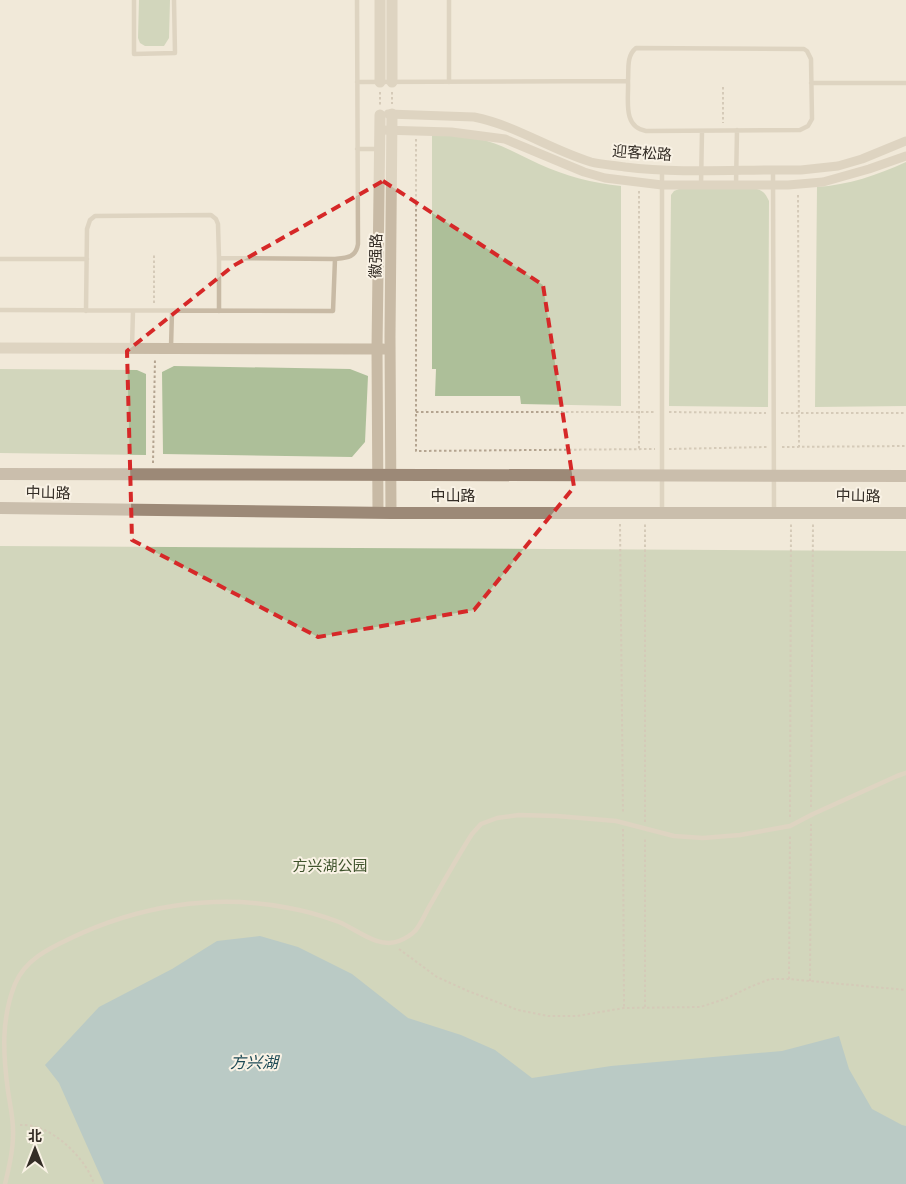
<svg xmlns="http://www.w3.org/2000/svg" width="906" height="1184" font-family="'Exo 2','Noto Sans SC',sans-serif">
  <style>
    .green { fill: #adbf99 }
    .water { fill: #79a4ad }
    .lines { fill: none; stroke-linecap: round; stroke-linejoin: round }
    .path { stroke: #b4a490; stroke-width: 2; stroke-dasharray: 2.5 2.5; stroke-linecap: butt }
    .service { stroke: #c8baa5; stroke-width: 4.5 }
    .minor { stroke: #c8baa5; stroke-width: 9 }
    .tertiary { stroke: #c8baa5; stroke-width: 11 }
    .secondary { stroke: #9c8977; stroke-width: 12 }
    .marked { fill: none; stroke: #d62828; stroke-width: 4; stroke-dasharray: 10 6; stroke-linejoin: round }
    .labels { text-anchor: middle; stroke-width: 4; stroke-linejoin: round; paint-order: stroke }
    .street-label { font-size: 15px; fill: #342d26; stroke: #f9f2e5 }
    .park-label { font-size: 15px; fill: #3e522b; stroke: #f9f2e5 }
    .water-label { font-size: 16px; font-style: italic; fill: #1d4a55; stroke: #f9f2e5 }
  </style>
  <rect width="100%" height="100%" fill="#f1e9d9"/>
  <path class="green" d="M139 0H170L169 38 164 46H145L140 43 138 38Z
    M432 136C447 136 463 135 479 139 500 143 519 155 539 164 565 176 593 183 621 186V406L521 404 520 396H435L436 369H432Z
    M906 162V406L815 407 817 187C848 185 878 175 906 162Z
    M679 189H757C764 191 766 195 769 201L768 407 669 406 671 195 674 191Z
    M174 366 350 369 368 376 365 442 352 457 163 454 162 372Z
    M0 369 137 370 146 374V455L0 453Z
    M0 546 906 551V1184H0Z"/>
  <path class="water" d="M260 936 298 947 352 974 408 1018 461 1035 495 1050 532 1078 611 1066 782 1051 839 1036 849 1069 872 1109 902 1125 906 1126V1184H104L59 1083 45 1065 99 1007 172 969 217 941Z"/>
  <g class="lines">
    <path class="path" d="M723 87V123
      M380 92V105
      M392 92V104
      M416 139V451L655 449
      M639 191V449
      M798 195 799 447
      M154 303V254
      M416 412H654
      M669 412 766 413
      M781 413H906
      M782 447 906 446
      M669 449 767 447
      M153 463 155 358
      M620 524 623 814
      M811 807 813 524
      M790 817 791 524
      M645 822V524
      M623 829 624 1007
      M399 949 437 977 468 991 518 1010 548 1016H577L624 1008 700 1007 725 999 750 987 770 979H789L906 990
      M789 979 790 834
      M810 981 811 824
      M645 1007V837
      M20 1125C25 1125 31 1125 36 1127 59 1133 87 1161 94 1184"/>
    <path class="service" d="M134 0V54L175 53 174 0
      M357 82 628 81C629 99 622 127 646 131L800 130 808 126 812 119 811 59 807 51 804 49 636 48C626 56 629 70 628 81
      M449 82V0
      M811 83H906
      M357 149H378
      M662 170V511
      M773 171 774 512
      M701 185 702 131
      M736 185 737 130
      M0 259H87
      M0 310 333 311 335 259C346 258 356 258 358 244L357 0
      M86 311 87 229 90 220 95 216 211 215 216 219 218 224 219 258
      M219 311V258L335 259
      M132 347 133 311
      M171 347 172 311
      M5 1184C9 1168 13 1152 13 1136 14 1121 10 1105 8 1091 3 1054 1 1019 15 984 25 960 48 949 69 939 137 906 214 893 289 908 306 911 323 916 339 922 358 930 378 949 399 941 404 939 411 935 415 931 422 923 426 911 432 902 445 879 458 856 472 834L481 824 497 818 519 815 557 816 616 821 674 836 703 838 740 835 790 826 813 814 897 776 906 773"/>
    <path class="minor" d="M388 114 474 117C515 125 551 150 591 162 602 165 614 165 625 167 683 174 742 169 801 170L838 166 862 159 906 141
      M381 130 451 132 505 139 584 172 605 178 662 185H788L823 182 869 169 906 156"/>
    <path class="tertiary" d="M380 0V82
      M392 82V0
      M0 348 383 349
      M378 512 377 349 380 115
      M391 513 390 337 392 114"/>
    <path class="secondary" d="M0 474 906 476
      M0 508 391 513H906"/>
  </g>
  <path d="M0 0H906V1184H0ZM383 181 543 285 574 487 474 610 318 637 132 540 127 351 233 266Z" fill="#f1e9d9" fill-opacity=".55" fill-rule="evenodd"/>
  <path class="marked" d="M383 181 543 285 574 487 474 610 318 637 132 540 127 351 233 266Z"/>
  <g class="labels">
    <g class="street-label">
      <text transform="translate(642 153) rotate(4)" y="5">迎客松路</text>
      <text transform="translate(376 256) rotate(-89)" y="5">徽强路</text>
      <text transform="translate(48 493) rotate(1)" y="5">中山路</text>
      <text x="453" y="501">中山路</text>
      <text transform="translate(858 496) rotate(1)" y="5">中山路</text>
    </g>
    <g class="park-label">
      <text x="330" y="871">方兴湖公园</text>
    </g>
    <g class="water-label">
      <text x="254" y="1068">方兴湖</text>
    </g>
  </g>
  <g transform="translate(35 1149)" stroke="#f9f2e5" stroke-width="4" paint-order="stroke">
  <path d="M0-4L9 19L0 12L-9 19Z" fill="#342d26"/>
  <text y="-8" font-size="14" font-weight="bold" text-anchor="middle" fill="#342d26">北</text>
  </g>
</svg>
